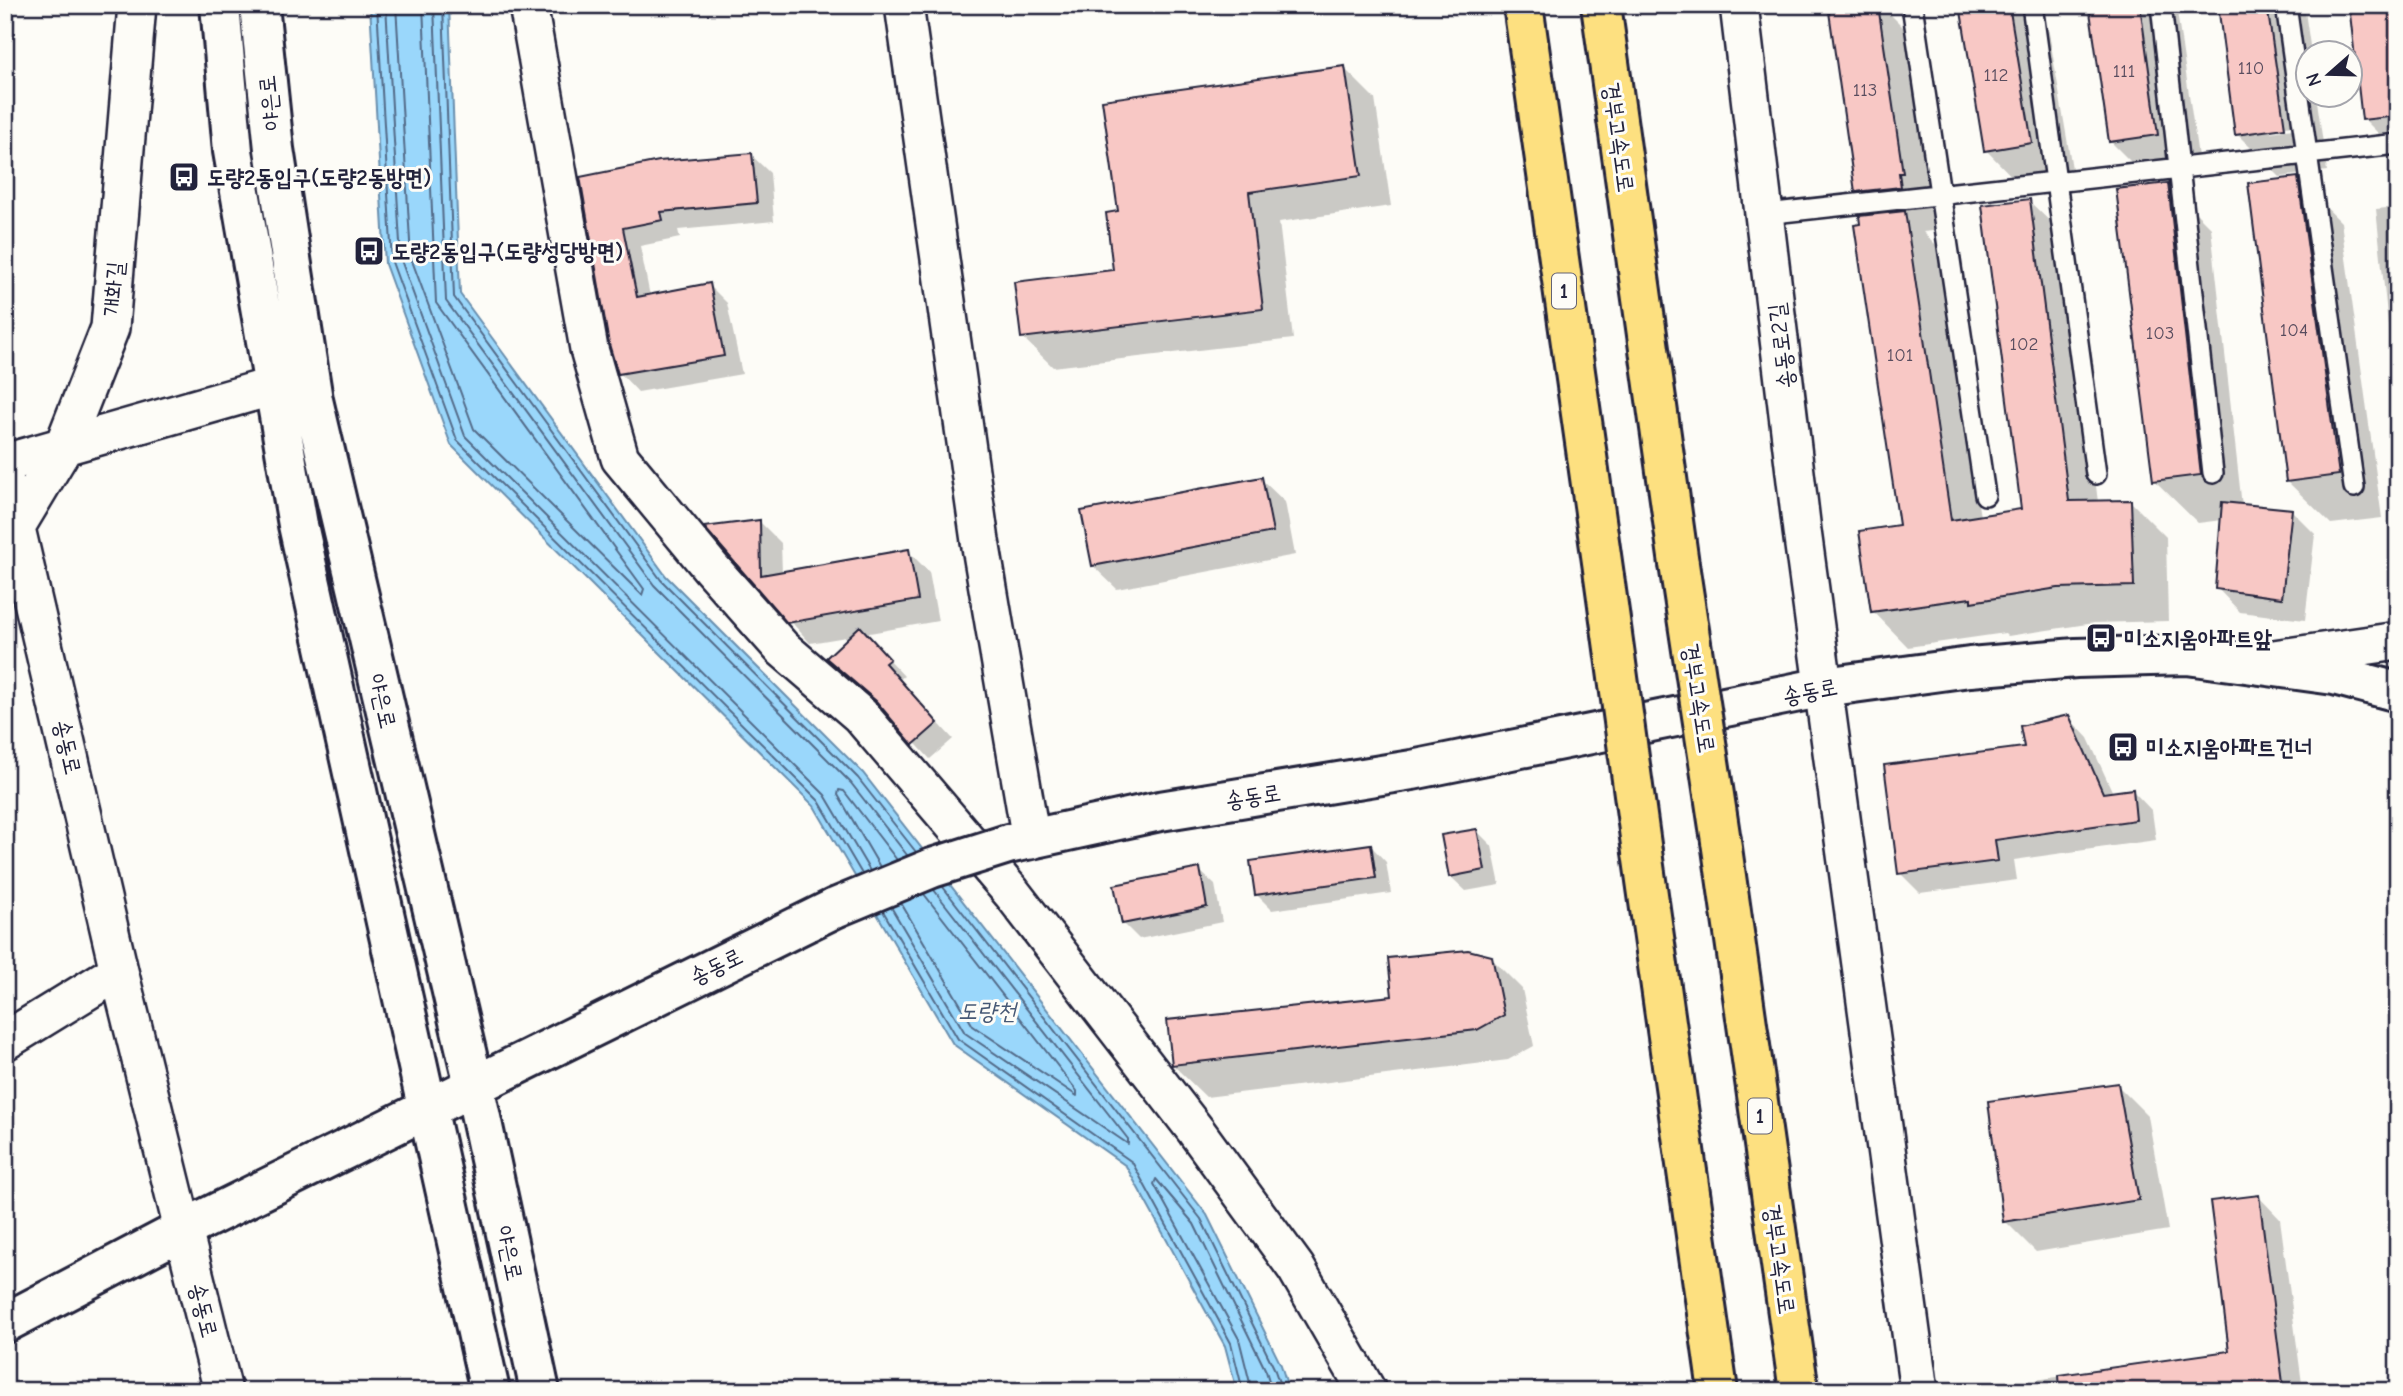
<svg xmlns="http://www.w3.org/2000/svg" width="2403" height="1396" font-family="'Comic Neue','Poor Story',sans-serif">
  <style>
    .water { fill: #9ad7fb; stroke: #6a8fae; stroke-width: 2 }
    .shadow { fill: #0003; fill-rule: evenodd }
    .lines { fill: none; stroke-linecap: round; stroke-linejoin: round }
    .shore { stroke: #526a88; stroke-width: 2 }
    .building { fill: #f8c8c5; stroke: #22223b; stroke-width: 2 }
    .lane-casing { stroke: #22223b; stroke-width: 24 }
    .street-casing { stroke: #22223b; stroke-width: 42 }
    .secondary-casing { stroke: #22223b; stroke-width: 44 }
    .highway-casing { stroke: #22223b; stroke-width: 44 }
    .lane { stroke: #fdfcf7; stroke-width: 19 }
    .street { stroke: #fdfcf7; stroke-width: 37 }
    .secondary { stroke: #fdfcf7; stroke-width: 38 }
    .highway { stroke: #fde080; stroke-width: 38 }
    .secondary-bridge-casing { stroke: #22223b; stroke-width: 44; stroke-linecap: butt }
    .highway-bridge-casing { stroke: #22223b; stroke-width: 44; stroke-linecap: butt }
    .secondary-bridge { stroke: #fdfcf7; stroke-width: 38 }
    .highway-bridge { stroke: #fde080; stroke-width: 38 }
    .labels { text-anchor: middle; stroke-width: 6; stroke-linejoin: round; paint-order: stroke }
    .number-label { font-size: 19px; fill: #584c5e }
    .shield { fill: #fdfcf7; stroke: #646373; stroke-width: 2 }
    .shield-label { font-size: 21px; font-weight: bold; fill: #22223b }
    .street-label { font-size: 23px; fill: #22223b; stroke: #fdfcf7 }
    .poi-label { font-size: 23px; font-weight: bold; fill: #22223b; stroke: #fdfcf7; text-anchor: start }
    .water-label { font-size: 24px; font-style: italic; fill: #465875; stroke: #fdfcf7 }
  </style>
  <rect width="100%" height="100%" fill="#fdfcf7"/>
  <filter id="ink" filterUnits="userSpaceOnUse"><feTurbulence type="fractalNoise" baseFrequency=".0143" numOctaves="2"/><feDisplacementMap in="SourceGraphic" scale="14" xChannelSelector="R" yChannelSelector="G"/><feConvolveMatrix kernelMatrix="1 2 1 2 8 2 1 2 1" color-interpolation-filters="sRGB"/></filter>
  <g filter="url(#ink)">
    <path class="water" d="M370 5H449L460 294 666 576 863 773 1207 1215 1281 1365 1289 1391H1237L1225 1346 1126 1166 953 1044 814 806 451 445 385 264Z"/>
    <path class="shadow" d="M1840 5H1881L1920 44 1943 230 1923 232 1939 248 1980 517 2022 510 2029 201 2065 236 2098 502H2131L2166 537 2168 621 2094 623 2008 636 2005 633 1908 647 1873 611 1901 526 1881 215 1857 191Z
      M1962 5H2026L2048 27 2075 186 2029 194 1986 150Z
      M2090 5H2176L2201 177 2166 183 2211 228 2242 506 2291 510 2315 534 2305 620 2240 612 2217 588 2222 520 2198 523 2154 480 2155 186 2110 141Z
      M2220 5H2304L2311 52 2308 94H2316L2327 171 2280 177 2237 134ZM2293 125V129L2271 132V128Z
      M2398 5V153L2364 119Z
      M1344 68 1375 99 1391 206 1279 222 1293 339 1053 367 1022 337 1115 272 1120 213Z
      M751 155 770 173 774 221 678 230 680 238 640 246 650 296 709 285 727 303 742 374 638 392 620 373 582 178Z
      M2297 179 2341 222 2382 518 2331 524 2287 481Z
      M2398 207V422L2376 209Z
      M1261 479 1285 502 1295 555 1117 589 1093 566Z
      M760 522 781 543 782 573 908 551 929 572 938 621 864 634 904 676 899 680 953 739 930 759 884 709 828 658 852 636 810 643 708 528Z
      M2068 717 2088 738 2113 793 2132 790 2152 811 2156 840 2014 860 2017 880 1920 893 1900 873 2026 748Z
      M1477 831 1492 846 1500 885 1466 891 1450 876Z
      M1371 846 1386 862 1391 893 1272 910 1256 894Z
      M1199 870 1215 885 1222 922 1139 939 1123 923Z
      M1491 958 1522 989 1534 1046 1508 1060 1206 1097 1175 1067 1169 1021 1394 998Z
      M2117 1085 2148 1116 2168 1230 2036 1252 2005 1221Z
      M2258 1196 2280 1219 2303 1391H2036L2035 1380 2231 1353Z"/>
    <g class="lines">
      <path class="shore" d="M377 5 392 262 457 440 819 801 862 874
        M386 5 401 260 465 436 825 795 870 871
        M396 5 411 258 474 429 642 595 644 589 436 303 423 5
        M434 5 446 301 654 585 851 783 907 855
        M443 5 454 297 661 580 858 778 916 852
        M880 867 838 795 839 790 844 791 897 860
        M943 887 1201 1219 1274 1368 1282 1391
        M901 903 973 1026 1077 1096V1091L924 894
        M891 907 965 1033 1128 1144V1139L934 890
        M883 911 958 1039 1132 1162 1231 1343 1243 1391
        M1252 1391 1239 1339 1154 1184 1156 1179 1194 1224 1266 1371 1272 1391"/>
    </g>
    <path class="building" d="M1828 5H1878L1903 173H1899L1901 187 1855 192Z
      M1960 5H2009L2032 143 1984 151Z
      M2089 5H2140L2158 135 2109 142Z
      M2218 5H2267L2285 128 2235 135Z
      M2349 5H2398V116L2362 120Z
      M1345 66 1361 176 1249 192 1263 309 1021 338 1014 282 1113 270 1106 213 1118 211 1102 100Z
      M752 153 757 203 661 212 663 220 623 228 637 297 710 283 724 356 618 374 609 344 580 177 659 161Z
      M2298 177 2339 475 2286 482 2248 183Z
      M2168 183 2201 475 2153 481 2116 189Z
      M2030 199 2069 501 2131 500 2134 586 2058 588 1971 602V598L1871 612 1859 531 1899 525 1854 225 1860 224 1859 216 1905 211 1951 520 2021 509 1982 205Z
      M1262 477 1273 532 1092 566 1081 511Z
      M2222 502 2292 509 2282 598 2215 589Z
      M760 520 761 575 909 549 918 600 787 623 704 527Z
      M860 626 890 659 885 663 938 723 913 745 876 701 826 658Z
      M2069 715 2103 793 2133 789 2136 820 1995 840 1998 861 1898 874 1884 765 2024 747 2020 726Z
      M1477 829 1485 870 1449 877 1441 835Z
      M1371 844 1376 878 1255 895 1250 861Z
      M1200 868 1207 907 1122 924 1114 885Z
      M1468 950 1492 956 1504 1015 1477 1030 1172 1065 1167 1020 1392 996 1388 958Z
      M2118 1083 2139 1200 2003 1222 1988 1101Z
      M2259 1195 2284 1391H2060L2059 1375 2229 1351 2210 1201Z"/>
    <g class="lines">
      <g class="lane-casing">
        <path id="lane" d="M1912 5 1985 495
          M2032 5 2096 474
          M2161 5 2213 473
          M2286 5 2354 487
          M1765 214 2398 144"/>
      </g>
      <g class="street-casing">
        <path id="street" d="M528 5 589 349 620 458 711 568 782 648 860 715 1012 893 1196 1131 1296 1268 1367 1391
          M904 5 980 541 1031 840
          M1739 5 1802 531 1919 1391
          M5 463 274 386
          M5 481 119 971 223 1391
          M11 535 62 450 110 328 137 5
          M2267 660 2398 641
          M5 1041 119 971"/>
      </g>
      <g class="secondary-casing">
        <path id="secondary" d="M220 5 233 151 298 525 490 1391
          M259 5 274 149 313 400 474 1085 540 1391
          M1008 844 1160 811 1412 770 1824 687 1970 667 2076 658 2187 655 2334 675 2398 692
          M5 1323 184 1229 835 908"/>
      </g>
      <g class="highway-casing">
        <path id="highway" d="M1523 5 1604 576
          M1601 5 1679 564
          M1721 841 1799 1391
          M1642 852 1718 1391"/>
      </g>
      <use href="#lane" class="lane"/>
      <use href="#street" class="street"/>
      <use href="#secondary" class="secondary"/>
      <use href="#highway" class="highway"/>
      <g class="secondary-bridge-casing">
        <path id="secondary-bridge" d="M835 908 932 868 1008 844"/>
      </g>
      <g class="highway-bridge-casing">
        <path id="highway-bridge" d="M1679 564 1721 841
          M1604 576 1642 852"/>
      </g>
      <use href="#secondary-bridge" class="secondary-bridge"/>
      <use href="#highway-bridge" class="highway-bridge"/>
    </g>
  </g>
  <defs>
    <g id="bus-square" transform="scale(1.575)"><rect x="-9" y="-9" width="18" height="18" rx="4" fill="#22223b" stroke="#fdfcf7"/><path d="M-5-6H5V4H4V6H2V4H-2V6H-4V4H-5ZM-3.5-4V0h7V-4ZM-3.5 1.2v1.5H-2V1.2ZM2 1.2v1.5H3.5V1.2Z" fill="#fff"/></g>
  </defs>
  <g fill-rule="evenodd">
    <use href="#bus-square" x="184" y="177"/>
    <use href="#bus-square" x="369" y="251"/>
    <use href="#bus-square" x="2101" y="638"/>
    <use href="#bus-square" x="2123" y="747"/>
  </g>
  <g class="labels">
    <g class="number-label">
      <text x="2251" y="74">110</text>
      <text x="2124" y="77">111</text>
      <text x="1996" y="81">112</text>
      <text x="1865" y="96">113</text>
      <text x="2294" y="336">104</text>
      <text x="2160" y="339">103</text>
      <text x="2024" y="350">102</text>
      <text x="1900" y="361">101</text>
    </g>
    <g class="shield">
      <rect x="1552" y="273.5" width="24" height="35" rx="5"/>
      <rect x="1748" y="1098.5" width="24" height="35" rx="5"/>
    </g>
    <g class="shield-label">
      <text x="1564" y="298">1</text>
      <text x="1760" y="1123">1</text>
    </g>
    <g class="street-label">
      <text transform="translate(269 103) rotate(-96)" y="8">야은로</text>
      <text transform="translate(1619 137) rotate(82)" y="8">경부고속도로</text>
      <text transform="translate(113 289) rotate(-85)" y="8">개화길</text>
      <text transform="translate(1781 346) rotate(-97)" y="8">송동로2길</text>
      <text transform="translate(1810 691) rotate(-11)" y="8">송동로</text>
      <text transform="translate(1699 698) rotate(81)" y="8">경부고속도로</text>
      <text transform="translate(383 701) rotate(77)" y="8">야은로</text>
      <text transform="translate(68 747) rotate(77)" y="8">송동로</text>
      <text transform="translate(1253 796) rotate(-9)" y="8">송동로</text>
      <text transform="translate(716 966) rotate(-26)" y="8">송동로</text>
      <text transform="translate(510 1253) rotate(78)" y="8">야은로</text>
      <text transform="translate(1780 1259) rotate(82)" y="8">경부고속도로</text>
      <text transform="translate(204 1310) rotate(76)" y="8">송동로</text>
    </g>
    <g class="poi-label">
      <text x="207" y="185">도량2동입구(도량2동방면)</text>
      <text x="392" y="259">도량2동입구(도량성당방면)</text>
      <text x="2124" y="646">미소지움아파트앞</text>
      <text x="2146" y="755">미소지움아파트건너</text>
    </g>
    <g class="water-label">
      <text x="987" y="1019">도량천</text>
    </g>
  </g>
  <rect width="2403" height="1396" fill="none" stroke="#fdfcf7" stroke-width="28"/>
  <rect x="14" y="14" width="2375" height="1368" fill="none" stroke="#22223b" stroke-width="2.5" filter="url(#ink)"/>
  <g transform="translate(2329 74) rotate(250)"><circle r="33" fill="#fdfcf7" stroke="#a5a5ac" stroke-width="2"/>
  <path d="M0-5L12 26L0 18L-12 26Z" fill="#22223b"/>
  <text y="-10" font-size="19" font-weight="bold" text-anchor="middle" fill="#22223b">N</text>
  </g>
</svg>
